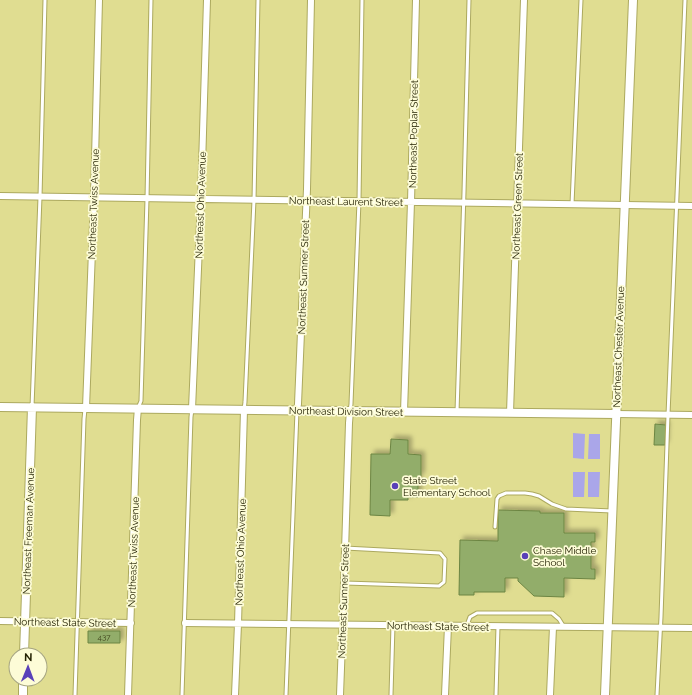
<svg xmlns="http://www.w3.org/2000/svg" width="692" height="695" font-family="Raleway,sans-serif">
  <style>
    .green { fill: #aaa6e9 }
    .building { fill: #92ad6a; stroke: #6c8543; filter: url(#shadow) }
    .lines { fill: none; stroke-linecap: round; stroke-linejoin: round }
    .lane-casing { stroke: #aca95f; stroke-width: 5 }
    .street-casing { stroke: #aca95f; stroke-width: 8 }
    .secondary-casing { stroke: #aca95f; stroke-width: 10 }
    .lane { stroke: #fff; stroke-width: 3 }
    .street { stroke: #fff; stroke-width: 6 }
    .secondary { stroke: #fff; stroke-width: 8 }
    .poi-dot { fill: #5941b9; stroke: #fdfcd7; stroke-width: 1.5 }
    .labels { text-anchor: middle; stroke-width: 3.5; stroke-linejoin: round; paint-order: stroke }
    .number-label { font-size: 8px; fill: #40451d }
    .street-label { font-size: 10px; fill: #242203; stroke: #fdfcd7 }
    .poi-label { font-size: 10px; fill: #242203; stroke: #fdfcd7; text-anchor: start }
  </style>
  <defs>
    <filter id="shadow"><feDropShadow dx="3.5" dy="-3.5" stdDeviation="2" flood-color="#0004"/></filter>
  </defs>
  <rect width="100%" height="100%" fill="#e0dd91"/>
  <path class="green" d="M573 433 585 434 584 459 573 458Z
    M589 434H600V459H588Z
    M573 472H585L584 497H573Z
    M588 472H600L599 497H588Z"/>
  <path class="building" d="M655 424 666 425 665 445H654Z
    M391 439 408 440V454L421 455V476H418V497H408V500H390V516L370 515 371 454H390Z
    M498 510 540 511V513H564V533H595V542H591V569H595V579L564 578V597L534 596 518 581V578H505V592H474V595H459L460 540 498 541Z
    M88 631H120V643H88Z"/>
  <g class="lines">
    <g class="lane-casing">
      <path id="lane" d="M572 204 581 0
        M32 407 40 197 45 0
        M138 408 141 401 147 199 151 0
        M244 410 245 402 254 200 258 0
        M350 411 351 404 359 201 362 0
        M457 412 464 192 469 0
        M495 527 497 499 499 496 506 493H525L532 494 539 496 552 504 566 509 612 511
        M345 583 439 586 444 582 445 559 440 553 345 548
        M467 625 470 617 477 613H552L559 619 564 627
        M75 695 84 419 85 409
        M182 695 191 417 192 409
        M286 695 297 411
        M391 695 393 625
        M496 695 498 626
        M657 695 661 617 668 415 685 0"/>
    </g>
    <g class="street-casing">
      <path id="street" d="M0 196 692 206
        M86 408 94 198 99 0
        M192 409 201 199 207 0
        M297 410 298 404 307 189 311 0
        M404 412 411 202 416 0
        M510 413 524 0
        M616 414 692 415
        M0 621 131 623
        M185 623 692 628
        M128 695 137 420 138 408
        M235 695 238 624 244 410
        M340 695 343 615 349 423 350 411
        M445 695 448 626
        M550 695 553 627"/>
    </g>
    <g class="secondary-casing">
      <path id="secondary" d="M0 407 616 414
        M24 655 32 407
        M23 695V679
        M605 695 633 0"/>
    </g>
    <use href="#lane" class="lane"/>
    <use href="#street" class="street"/>
    <use href="#secondary" class="secondary"/>
  </g>
  <g class="poi-dot">
    <circle cx="395" cy="486" r="4"/>
    <circle cx="525" cy="556" r="4"/>
  </g>
  <g class="labels">
    <g class="number-label">
      <text x="104" y="640">437</text>
    </g>
    <g class="street-label">
      <text transform="translate(413 134) rotate(-89)" y="4">Northeast Poplar Street</text>
      <text transform="translate(346 201) rotate(1)" y="4">Northeast Laurent Street</text>
      <text transform="translate(93 204) rotate(-88)" y="4">Northeast Twiss Avenue</text>
      <text transform="translate(200 205) rotate(-88)" y="4">Northeast Ohio Avenue</text>
      <text transform="translate(517 206) rotate(-88)" y="4">Northeast Green Street</text>
      <text transform="translate(303 277) rotate(-88)" y="4">Northeast Sumner Street</text>
      <text transform="translate(618 347) rotate(-88)" y="4">Northeast Chester Avenue</text>
      <text transform="translate(346 411) rotate(1)" y="4">Northeast Division Street</text>
      <text transform="translate(28 531) rotate(-88)" y="4">Northeast Freeman Avenue</text>
      <text transform="translate(133 552) rotate(-88)" y="4">Northeast Twiss Avenue</text>
      <text transform="translate(240 552) rotate(-88)" y="4">Northeast Ohio Avenue</text>
      <text transform="translate(343 601) rotate(-88)" y="4">Northeast Sumner Street</text>
      <text transform="translate(65 622) rotate(1)" y="4">Northeast State Street</text>
      <text transform="translate(438 626) rotate(1)" y="4">Northeast State Street</text>
    </g>
    <g class="poi-label">
      <text x="403" y="484">State Street<tspan x="403" dy="12">Elementary School</tspan></text>
      <text x="533" y="554">Chase Middle<tspan x="533" dy="12">School</tspan></text>
    </g>
  </g>
  <g transform="translate(28 667) rotate(1)"><circle r="19" fill="#fdfcd7" stroke="#a6a582"/>
  <path d="M0-3L7 15L0 10L-7 15Z" fill="#5941b9"/>
  <text y="-6" font-size="11" font-weight="bold" text-anchor="middle" fill="#242203">N</text>
  </g>
</svg>
